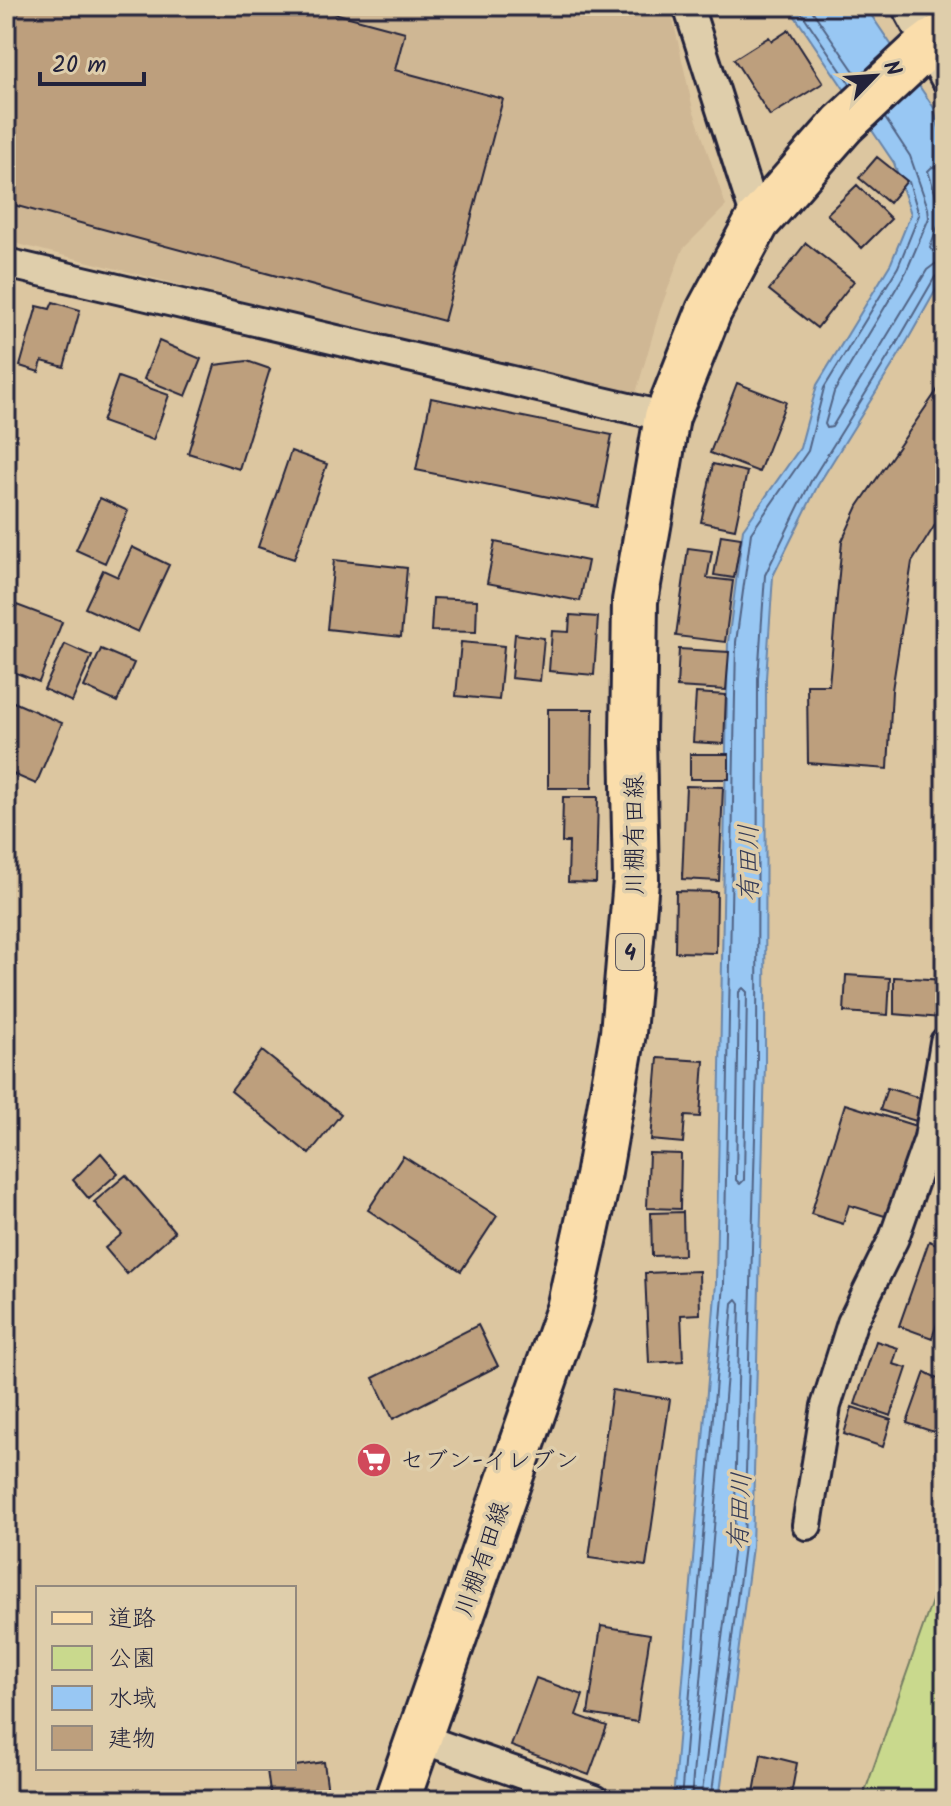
<svg xmlns="http://www.w3.org/2000/svg" width="951" height="1806" font-family="Kalam,'Klee One',sans-serif">
  <style>
    .built { fill: #cfb794 }
    .green { fill: #c9d98d; stroke: #767e64; stroke-width: 2 }
    .water { fill: #98c7f3; stroke: #6985a9; stroke-width: 2 }
    .lines { fill: none; stroke-linecap: round; stroke-linejoin: round }
    .shore { stroke: #516485; stroke-width: 2 }
    .building { fill: #bd9f7d; stroke: #22223b; stroke-width: 2 }
    .minor-casing { stroke: #22223b; stroke-width: 34 }
    .primary-casing { stroke: #22223b; stroke-width: 50 }
    .minor { stroke: #dfceab; stroke-width: 28 }
    .primary { stroke: #faddab; stroke-width: 44 }
    .labels { text-anchor: middle; stroke-width: 7; stroke-linejoin: round; paint-order: stroke }
    .shield { fill: #dfceab; stroke: #5b565d; stroke-width: 2 }
    .shield-label { font-size: 22px; font-weight: bold; fill: #22223b }
    .street-label { font-size: 24px; fill: #22223b; stroke: #dfceab }
    .poi-label { font-size: 24px; fill: #22223b; stroke: #dfceab; text-anchor: start }
    .water-label { font-size: 26px; font-style: italic; fill: #343b57; stroke: #dfceab }
  </style>
  <rect width="100%" height="100%" fill="#dcc6a0"/>
  <filter id="ink" filterUnits="userSpaceOnUse"><feTurbulence type="fractalNoise" baseFrequency=".0125" numOctaves="2"/><feDisplacementMap in="SourceGraphic" scale="16" xChannelSelector="R" yChannelSelector="G"/><feConvolveMatrix kernelMatrix="1 2 1 2 8 2 1 2 1" color-interpolation-filters="sRGB"/></filter>
  <g filter="url(#ink)">
    <path class="built" d="M6 6H670L693 109 726 206 683 249 660 310 636 393 391 338 6 241Z"/>
    <path class="green" d="M945 1564V1800H862Z"/>
    <path class="water" d="M788 6H865L934 108 945 153V274L902 350 818 485 773 576 766 678 765 1063 752 1547 719 1800H673L716 1283 728 642 743 529 800 448 817 385 891 263 911 214 894 163Z"/>
    <g class="lines">
      <path class="shore" d="M797 6 850 84
        M809 6 858 77
        M885 118 910 156 928 208 929 218 906 272 834 392 825 424 827 428 832 427 927 270 935 264 945 262
        M945 168 932 167 928 171 941 211 940 221 930 248 934 251 945 250
        M743 988 747 992 744 1180 740 1184 736 1180 739 992Z
        M681 1800 724 1284 736 642 751 533 808 451 824 388 898 267 919 215 909 182
        M691 1800 733 1303 737 1299 740 1303 734 1546 701 1800
        M711 1800 744 1546 757 1063 758 678 765 575 811 481 895 346 935 277 945 272"/>
    </g>
    <path class="building" d="M6 6H308L405 32 395 70 503 99 444 321 6 203Z
      M789 30 823 83 770 116 734 59 769 37 772 41Z
      M877 157 907 181 889 203 859 178Z
      M857 185 891 219 862 248 827 214Z
      M806 243 854 281 817 328 769 290Z
      M6 291 15 293 6 337Z
      M53 302 80 310 64 367 42 361 39 372 20 366 37 306 50 309Z
      M159 341 201 359 186 396 144 379Z
      M247 361 270 369 239 469 188 453 215 365Z
      M118 377 169 395 153 440 102 422Z
      M945 379V509L912 562 892 690 888 769 808 763 807 685H829L842 541 858 506Z
      M737 383 786 402 759 472 710 453Z
      M431 398 612 435 598 507 416 470Z
      M291 451 327 464 294 559 258 547Z
      M713 464 747 472 735 529 701 522Z
      M100 498 128 511 105 563 76 550Z
      M721 535 741 538 734 578 714 575Z
      M495 542 588 561 580 601 487 583Z
      M132 547 169 565 138 632 85 608 103 570 118 577Z
      M688 548 712 551 707 578 733 581 725 642 676 636Z
      M334 560 407 568 401 637 327 629Z
      M433 598 477 600 476 632 431 631Z
      M6 601 62 622 39 682 6 669Z
      M570 615 598 617 594 675 549 671 552 631 569 632Z
      M515 634 544 638 540 681 511 678Z
      M461 642 504 646 499 700 456 696Z
      M65 644 92 656 72 702 44 689Z
      M101 649 134 663 117 702 84 687Z
      M679 649 729 652 726 690 677 687Z
      M696 693 726 695 724 744 693 742Z
      M9 700 62 723 36 784 6 771V707Z
      M548 709H593L592 788H548Z
      M690 754H729V779H690Z
      M686 786 723 787 719 881 682 879Z
      M563 797H598L596 883 568 882 569 842H562Z
      M676 891 717 892 716 953 675 952Z
      M846 975 890 978 888 1015 844 1012Z
      M894 977 945 980 941 1018 894 1014Z
      M262 1051 341 1114 309 1154 231 1091Z
      M658 1058 704 1061 700 1117 685 1116 683 1143 651 1140Z
      M887 1088 923 1099 916 1121 880 1110Z
      M845 1104 916 1126 888 1217 849 1205 843 1224 811 1214Z
      M101 1153 118 1173 89 1199 73 1180Z
      M649 1153 681 1154 680 1209 647 1208Z
      M403 1156 497 1216 461 1271 368 1210Z
      M126 1175 175 1232 127 1274 105 1248 122 1234 94 1202Z
      M683 1212 684 1255 652 1256 651 1213Z
      M929 1241 945 1247V1301L932 1338 899 1326Z
      M699 1271 700 1314 681 1315 683 1361 649 1363 645 1273Z
      M478 1325 498 1366 393 1419 373 1378Z
      M876 1341 898 1348 893 1364 907 1368 891 1416 855 1404Z
      M925 1372 945 1382V1409L937 1433 907 1423Z
      M612 1390 670 1399 646 1566 589 1558Z
      M852 1407 891 1420 883 1447 844 1434Z
      M601 1626 650 1634 637 1722 588 1714Z
      M536 1678 583 1695 576 1715 607 1726 589 1775 511 1746Z
      M761 1754 797 1763 790 1800 753 1798Z
      M324 1762 329 1800H271L267 1770Z
      M130 1793 162 1800H128Z"/>
    <g class="lines">
      <g class="minor-casing">
        <path id="minor" d="M688 6 757 222
          M906 6 945 78
          M6 263 667 417
          M807 1525 826 1406 852 1323 894 1238 929 1138 945 1042
          M420 1738 595 1800"/>
      </g>
      <g class="primary-casing">
        <path id="primary" d="M397 1800 569 1309 598 1177 623 1033 636 880 633 738 635 601 667 417 709 311 757 222 843 124 920 52 945 33"/>
      </g>
      <use href="#minor" class="minor"/>
      <use href="#primary" class="primary"/>
    </g>
  </g>
  <defs>
    <g id="supermarket-disc" transform="scale(1.8)"><circle r="9.5" fill="#d1495b" stroke="#dfceab"/><path d="M-6-5.5h2.5l.6 2H6L4.5 2H-2.5L-4.4-4H-6ZM-1.5 3.2a1.3 1.3 0 1 0 .1 0ZM3 3.2a1.3 1.3 0 1 0 .1 0Z" fill="#fff"/></g>
  </defs>
  <g fill-rule="evenodd">
    <use href="#supermarket-disc" x="374" y="1460"/>
  </g>
  <g class="labels">
    <rect class="shield" x="616" y="934" width="28" height="36" rx="6"/>
    <g class="shield-label">
      <text x="630" y="960">4</text>
    </g>
    <g class="street-label">
      <text transform="translate(634 835) rotate(-90)" y="8">川棚有田線</text>
      <text transform="translate(482 1559) rotate(-71)" y="8">川棚有田線</text>
    </g>
    <g class="poi-label">
      <text x="400" y="1468">セブン-イレブン</text>
    </g>
    <g class="water-label">
      <text transform="translate(748 863) rotate(-90)" y="9">有田川</text>
      <text transform="translate(739 1511) rotate(-87)" y="9">有田川</text>
    </g>
  </g>
  <rect width="951" height="1806" fill="none" stroke="#dfceab" stroke-width="32"/>
  <rect x="16" y="16" width="919" height="1774" fill="none" stroke="#22223b" stroke-width="3" filter="url(#ink)"/>
  <rect x="36" y="1586" width="260" height="184" fill="#dfceab" stroke="#93897e" stroke-width="2"/>
  <rect x="52" y="1612" width="40" height="12" fill="#faddab" stroke="#93897e" stroke-width="2"/>
  <text x="108" y="1626" font-size="24" fill="#22223b">道路</text>
  <rect x="52" y="1646" width="40" height="24" fill="#c9d98d" stroke="#93897e" stroke-width="2"/>
  <text x="108" y="1666" font-size="24" fill="#22223b">公園</text>
  <rect x="52" y="1686" width="40" height="24" fill="#98c7f3" stroke="#93897e" stroke-width="2"/>
  <text x="108" y="1706" font-size="24" fill="#22223b">水域</text>
  <rect x="52" y="1726" width="40" height="24" fill="#bd9f7d" stroke="#93897e" stroke-width="2"/>
  <text x="108" y="1746" font-size="24" fill="#22223b">建物</text>
  <g transform="translate(875 76) rotate(65)" stroke="#dfceab" stroke-width="6" paint-order="stroke">
  <path d="M0-6L14 30L0 20L-14 30Z" fill="#22223b"/>
  <text y="-12" font-size="22" font-weight="bold" text-anchor="middle" fill="#22223b">N</text>
  </g>
  <path d="M40 72v12h104v-12" fill="none" stroke="#22223b" stroke-width="4"/>
  <text x="52" y="72" font-size="24" fill="#22223b" stroke="#dfceab" stroke-width="6" paint-order="stroke">20 m</text>
</svg>
